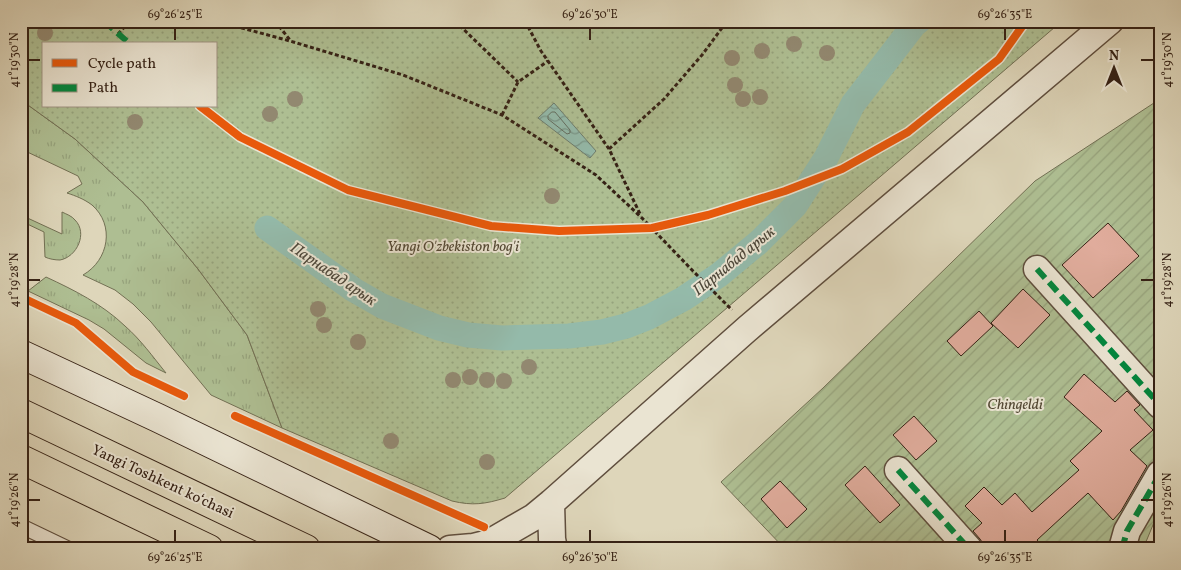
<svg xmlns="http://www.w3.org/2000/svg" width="1181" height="570" font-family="Vollkorn,serif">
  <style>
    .grass { fill: url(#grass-tufts); stroke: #727054 }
    .park { fill: url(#park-dots); stroke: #727054; fill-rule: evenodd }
    .garden { fill: url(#garden-furrows); stroke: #727054 }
    .water { fill: url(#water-waves); stroke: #6e7d6e }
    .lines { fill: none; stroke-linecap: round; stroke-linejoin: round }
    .shore { stroke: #646e60; stroke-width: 1 }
    .canal { stroke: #94baaa; stroke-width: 25 }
    .building { fill: #e0ac9c; stroke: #352115 }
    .service-casing { stroke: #5f4e3e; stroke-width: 16 }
    .minor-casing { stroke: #5f4e3e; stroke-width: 29 }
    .secondary-casing { stroke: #352115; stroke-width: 30 }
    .trunk-casing { stroke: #352115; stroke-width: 30 }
    .path { stroke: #352115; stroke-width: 3; stroke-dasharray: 4 2.5; stroke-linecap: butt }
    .service { stroke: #eae4d2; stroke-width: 14 }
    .minor { stroke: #eae4d2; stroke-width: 26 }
    .secondary { stroke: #eae4d2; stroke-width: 28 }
    .trunk { stroke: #ded6ba; stroke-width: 28 }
    .quiet { stroke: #00873e; stroke-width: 6; stroke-dasharray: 12 6; stroke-linecap: butt }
    .cycleway-casing { stroke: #eae4d2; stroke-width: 11 }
    .cycleway { stroke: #e8590c; stroke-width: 8 }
    .tree { fill: #928870 }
    .ticks { fill: none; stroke: #352115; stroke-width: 2 }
    .labels { text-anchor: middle; stroke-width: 4; stroke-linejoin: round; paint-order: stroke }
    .park-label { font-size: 15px; font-style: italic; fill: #534834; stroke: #eae4d2 }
    .street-label { font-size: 15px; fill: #352115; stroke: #eae4d2 }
    .water-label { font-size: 16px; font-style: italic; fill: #4d473a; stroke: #eae4d2 }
    .neatline { fill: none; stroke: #352115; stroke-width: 2 }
    .ticks-label { font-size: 12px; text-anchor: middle; fill: #352115 }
  </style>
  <defs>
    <pattern id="grass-tufts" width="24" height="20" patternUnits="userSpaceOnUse" patternTransform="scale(1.25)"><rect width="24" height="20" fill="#aebe92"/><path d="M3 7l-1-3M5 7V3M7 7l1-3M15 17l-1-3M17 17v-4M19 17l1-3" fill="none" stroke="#96a37d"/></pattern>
    <pattern id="park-dots" width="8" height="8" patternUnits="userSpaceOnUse" patternTransform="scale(1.25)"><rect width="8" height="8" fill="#aebe92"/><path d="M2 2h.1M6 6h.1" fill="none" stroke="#96a37d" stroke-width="1.8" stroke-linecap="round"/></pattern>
    <pattern id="garden-furrows" width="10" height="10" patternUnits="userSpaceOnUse" patternTransform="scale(1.25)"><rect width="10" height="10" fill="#aebe92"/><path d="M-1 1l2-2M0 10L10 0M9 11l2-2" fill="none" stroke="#96a37d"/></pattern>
    <pattern id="water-waves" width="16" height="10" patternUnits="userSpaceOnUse" patternTransform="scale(1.25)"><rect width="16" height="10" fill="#94baaa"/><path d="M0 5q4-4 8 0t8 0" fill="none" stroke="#7a9789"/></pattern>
  </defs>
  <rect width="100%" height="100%" fill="#ded6ba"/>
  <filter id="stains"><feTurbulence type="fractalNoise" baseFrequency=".004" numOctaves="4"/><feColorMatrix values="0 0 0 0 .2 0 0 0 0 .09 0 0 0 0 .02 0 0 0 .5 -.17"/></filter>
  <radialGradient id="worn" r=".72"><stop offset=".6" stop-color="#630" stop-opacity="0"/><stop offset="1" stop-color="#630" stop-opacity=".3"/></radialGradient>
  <path class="grass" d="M21 100 75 139 143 202 198 269 247 335 282 428 211 395 151 322 133 304 115 290 83 275C109 260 115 225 92 205 84 199 76 196 67 193L82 184 78 176 21 149Z
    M62 212C66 214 72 216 75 220 88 233 77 257 60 260 55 260 49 259 45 257L44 232 21 221V215L62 234Z
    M46 277C74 290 102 304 125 326 141 340 153 357 166 373L146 363 104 329 89 320 28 291Z"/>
  <path class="park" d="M21 21H1062L505 498C485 504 473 506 452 501L282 428 247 335 198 269 143 202 75 139 21 100ZM44 44H216V106H44Z"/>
  <path class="garden" d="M1160 99V508L1143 549H785L721 482 823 388 1035 181Z"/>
  <path class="water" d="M554 103 596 151 590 158 538 118Z"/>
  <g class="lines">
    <path class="shore" d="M552 112H555L570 130V133L567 134 548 119V116Z"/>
    <path class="canal" d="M267 228 354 290 382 306 439 328 468 335 502 338 569 336 602 332 626 326 649 317 683 299 719 275 759 242 795 206 826 158 853 104 914 25 919 21"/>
  </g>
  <path class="building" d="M1108 223 1139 256 1093 298 1062 265Z
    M1023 289 1050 315 1018 348 991 323Z
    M979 311 993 326 961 356 947 341Z
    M1084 374 1115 402 1127 391 1140 405 1134 410 1153 430 1130 450 1147 466 1121 511 1113 520 1088 493 1037 540 1045 549H984V545L980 539 973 531 982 523 965 506 984 487 1002 505 1015 493 1032 512 1079 470 1070 461 1102 431 1064 397Z
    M914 416 937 441 916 460 893 435Z
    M865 466 900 505 880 523 845 485Z
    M780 481 807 509 787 528 761 499Z"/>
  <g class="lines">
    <g class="service-casing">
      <path id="service" d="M21 526 69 549"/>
    </g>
    <g class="minor-casing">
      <path id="minor" d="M1037 269 1160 405
        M898 470 969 549
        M551 503 552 539 554 549
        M450 549 473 547 489 543 534 517 551 503 747 329 1110 21
        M1122 549 1127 531 1160 474"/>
    </g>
    <g class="secondary-casing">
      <path id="secondary" d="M21 354 158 418 429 549"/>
    </g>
    <g class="trunk-casing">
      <path id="trunk" d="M21 413 306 549
        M21 459 209 549"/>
    </g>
    <path class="path" d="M216 21 290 41 403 75 502 115 596 175 642 218 693 271 732 310
      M275 21 290 40
      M455 21 518 82
      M525 21 541 51 609 149 641 216
      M118 34 130 21
      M502 115 518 82 548 61
      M609 149 664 99 702 55 727 21
      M21 297 76 323 133 372 184 396
      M235 416 472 521"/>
    <use href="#service" class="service"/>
    <use href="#minor" class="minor"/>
    <use href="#secondary" class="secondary"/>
    <use href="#trunk" class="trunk"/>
    <path class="quiet" d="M104 21 130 44
      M1037 269 1160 405
      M898 470 969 549
      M1122 549 1127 531 1160 474"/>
    <g class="cycleway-casing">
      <path id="cycleway" d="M200 106 240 137 348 190 491 226 559 231 652 228 708 215 785 191 842 169 908 132 999 59 1026 21
        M21 297 76 323 133 372 184 396
        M235 416 484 527"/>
    </g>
    <use href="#cycleway" class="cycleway"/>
  </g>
  <g class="tree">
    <circle cx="45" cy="33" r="8"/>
    <circle cx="794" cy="44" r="8"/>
    <circle cx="762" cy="51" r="8"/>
    <circle cx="827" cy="53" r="8"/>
    <circle cx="732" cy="58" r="8"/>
    <circle cx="735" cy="85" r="8"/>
    <circle cx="760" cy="97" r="8"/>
    <circle cx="295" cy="99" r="8"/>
    <circle cx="743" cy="99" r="8"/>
    <circle cx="270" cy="114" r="8"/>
    <circle cx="135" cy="122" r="8"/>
    <circle cx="552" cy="196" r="8"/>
    <circle cx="318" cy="309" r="8"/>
    <circle cx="324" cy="325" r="8"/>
    <circle cx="358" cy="342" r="8"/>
    <circle cx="529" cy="367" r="8"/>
    <circle cx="470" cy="377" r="8"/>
    <circle cx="453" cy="380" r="8"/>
    <circle cx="487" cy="380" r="8"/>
    <circle cx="504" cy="381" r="8"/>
    <circle cx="391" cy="441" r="8"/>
    <circle cx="487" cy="462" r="8"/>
  </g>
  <path class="ticks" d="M175 28V40M590 28V40M1005 28V40M28 60H40M1141 60H1154M28 280H40M1141 280H1154M28 500H40M1141 500H1154M175 530V542M590 530V542M1005 530V542"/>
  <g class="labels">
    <g class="park-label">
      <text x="453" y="251">Yangi O'zbekiston bog'i</text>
      <text x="1015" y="409">Chingeldi</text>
    </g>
    <g class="street-label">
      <text transform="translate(163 481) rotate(25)" y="5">Yangi Toshkent ko‘chasi</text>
    </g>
    <g class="water-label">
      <text transform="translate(733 260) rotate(-39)" y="6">Парнабад арык</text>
      <text transform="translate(334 273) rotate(34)" y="6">Парнабад арык</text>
    </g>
  </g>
  <rect width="1181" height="570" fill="none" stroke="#ded6ba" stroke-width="55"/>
  <rect x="42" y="42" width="175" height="65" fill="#eae4d2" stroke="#a29686"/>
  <rect x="52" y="59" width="25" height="8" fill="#e8590c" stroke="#a29686"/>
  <text x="88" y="68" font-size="15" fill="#352115">Cycle path</text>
  <rect x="52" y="84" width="25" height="8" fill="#00873e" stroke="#a29686"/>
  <text x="88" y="92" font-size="15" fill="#352115">Path</text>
  <g transform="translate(1114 68)" stroke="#eae4d2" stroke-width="4" paint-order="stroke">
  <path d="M0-4L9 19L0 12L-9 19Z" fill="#352115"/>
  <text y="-8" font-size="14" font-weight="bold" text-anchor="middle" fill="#352115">N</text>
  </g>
  <rect x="28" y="28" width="1126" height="514" class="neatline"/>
  <g class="ticks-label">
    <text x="175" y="18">69°26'25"E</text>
    <text x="590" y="18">69°26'30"E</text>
    <text x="1005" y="18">69°26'35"E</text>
    <text transform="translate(14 60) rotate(-90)" y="4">41°19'30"N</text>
    <text transform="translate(1167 60) rotate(-90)" y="4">41°19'30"N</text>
    <text transform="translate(14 280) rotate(-90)" y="4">41°19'28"N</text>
    <text transform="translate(1167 280) rotate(-90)" y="4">41°19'28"N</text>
    <text transform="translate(14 500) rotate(-90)" y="4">41°19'26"N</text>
    <text transform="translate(1167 500) rotate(-90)" y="4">41°19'26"N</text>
    <text x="175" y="561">69°26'25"E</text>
    <text x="590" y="561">69°26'30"E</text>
    <text x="1005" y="561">69°26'35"E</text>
  </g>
  <rect width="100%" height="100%" filter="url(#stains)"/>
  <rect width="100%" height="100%" fill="url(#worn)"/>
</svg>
